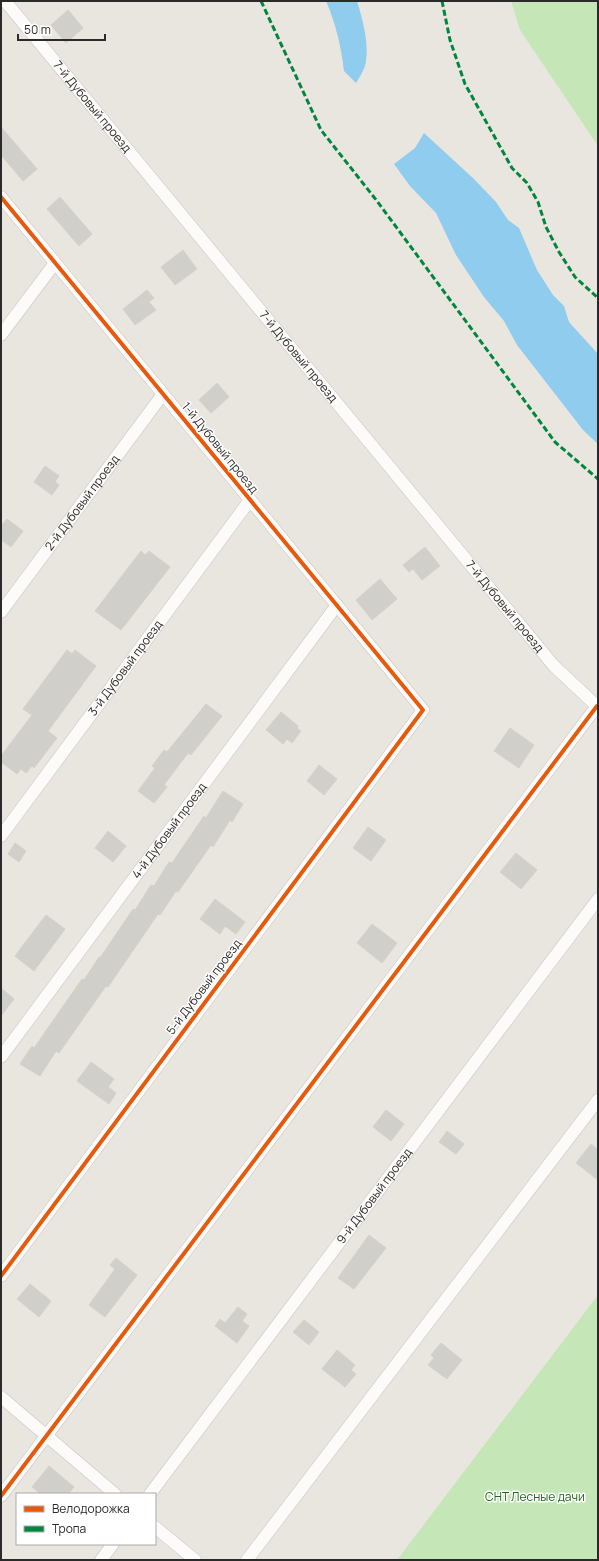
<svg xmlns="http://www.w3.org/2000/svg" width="599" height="1561" font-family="Manrope,sans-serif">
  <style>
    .green { fill: #c5e6b6 }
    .water { fill: #8fccee }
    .building { fill: #d1cfca; stroke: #d4d1cb }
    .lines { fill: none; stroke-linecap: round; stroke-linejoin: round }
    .street-casing { stroke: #c6c5c5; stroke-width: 13 }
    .street { stroke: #fcfbfa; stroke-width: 12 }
    .quiet { stroke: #00873e; stroke-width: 3; stroke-dasharray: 6 3; stroke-linecap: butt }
    .cycleway-casing { stroke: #fff; stroke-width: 6 }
    .cycleway { stroke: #e8590c; stroke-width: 4 }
    .labels { text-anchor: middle; stroke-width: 3; stroke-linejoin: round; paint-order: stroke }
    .street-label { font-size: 12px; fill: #2a2a2a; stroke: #fff }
    .park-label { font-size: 12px; fill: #1f6a16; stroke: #fff }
  </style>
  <rect width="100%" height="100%" fill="#e9e6df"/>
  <path class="green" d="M511 1H598V146L520 30Z
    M598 1295V1560H397Z"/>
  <path class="water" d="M326 1H357C363 21 370 46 365 66 363 72 359 78 356 83L344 71C341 46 336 24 326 1Z
    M424 133 474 179 496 202 508 220 519 228 537 270 553 295 564 306 569 322 598 354V444L583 430 517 345 504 321 484 297 456 255 436 213 410 186 394 164 415 148Z"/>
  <path class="building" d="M68 10 83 28 66 43 51 25Z
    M1 127 37 169 23 181 1 155Z
    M60 197 92 234 79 246 47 209Z
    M183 250 197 269 175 285 161 267Z
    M147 290 154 298 149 302 156 310 135 325 123 309Z
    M217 383 229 397 211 413 199 400Z
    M45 466 59 476 55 482 59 485 52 495 34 482Z
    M7 519 23 531 11 547 1 540V526Z
    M425 547 440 566 422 580 413 569 409 572 403 565Z
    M141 551 145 555 149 551 170 567 121 630 95 611Z
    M380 579 397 599 372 620 356 600Z
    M67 650 72 654 75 650 96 666 48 731 57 738 34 768 32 766 26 773 21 769 17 774 1 762V756L32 715 23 709Z
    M206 704 222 716 191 755 188 753 164 785 167 787 154 803 138 791 155 768 152 766 164 750 167 752Z
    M281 712 298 726 297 728 301 731 292 743 287 739 283 744 266 730Z
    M510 728 534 745 519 768 494 751Z
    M319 765 337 779 324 795 307 781Z
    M223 791 243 804 232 822 230 820 213 847 211 845 178 892 176 891 160 915 158 914 108 987 106 986 59 1053 56 1051 40 1076 20 1064 32 1046 34 1048 82 979 84 980 99 957 100 958 133 909 135 910 151 885 154 886 169 862 172 863 204 816 206 818Z
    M368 827 386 840 371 861 353 848Z
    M108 831 126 846 113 862 95 848Z
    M15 843 26 851 19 862 8 854Z
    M516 853 537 870 521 889 500 872Z
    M215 899 245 922 236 934 225 926 220 934 200 919Z
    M46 915 65 929 34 971 15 956Z
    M372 924 397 943 382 963 357 943Z
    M1 988 14 999 1 1016Z
    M91 1062 114 1079 108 1087 116 1093 109 1104 77 1081Z
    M386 1110 404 1124 391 1141 373 1127Z
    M447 1131 464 1144 456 1154 439 1142Z
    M591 1144 598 1150V1180L576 1163Z
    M369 1235 386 1248 354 1289 338 1278Z
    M116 1258 137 1275 105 1317 89 1305 115 1269 110 1265Z
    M30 1284 51 1301 39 1317 17 1299Z
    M238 1307 247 1314 242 1321 249 1326 237 1343 215 1326 220 1319 225 1323Z
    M304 1320 319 1332 309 1345 293 1332Z
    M441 1343 462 1360 447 1379 428 1365 434 1358 431 1355Z
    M337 1350 355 1365 351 1370 356 1374 345 1387 322 1369Z
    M49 1466 74 1487 68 1494H41L32 1487Z"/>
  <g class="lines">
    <g class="street-casing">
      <g id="street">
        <path id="s1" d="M5 1 554 666 598 707"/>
        <path d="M1 197 423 710 1 1276"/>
        <path d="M1 335 55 263"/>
        <path id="s2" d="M1 612 163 394"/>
        <path id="s3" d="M1 836 250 500"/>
        <path id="s4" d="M1 1057 337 605"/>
        <path d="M1 1397 115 1494"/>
        <path id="s5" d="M150 1494 598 899"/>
        <path d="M1 1496 597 706"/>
        <path d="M155 1527 195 1560"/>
        <path d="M101 1560 113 1544"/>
        <path d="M247 1560 598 1100"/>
      </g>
    </g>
    <use href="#street" class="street"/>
    <path class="quiet" d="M261 1 321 130 377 201 555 442 598 479
      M442 1 450 40 465 84 512 168 527 183 538 202 546 227 559 252 575 277 598 298"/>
    <g class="cycleway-casing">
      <path id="cycleway" d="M1 197 423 710 1 1276
        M1 1496 597 706"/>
    </g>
    <use href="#cycleway" class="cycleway"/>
  </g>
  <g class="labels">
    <g class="street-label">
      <text dy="4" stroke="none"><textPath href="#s1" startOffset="137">7-й Дубовый проезд</textPath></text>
      <text dy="4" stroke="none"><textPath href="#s1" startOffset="461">7-й Дубовый проезд</textPath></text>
      <text transform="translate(220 448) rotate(51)" y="4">1-й Дубовый проезд</text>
      <text dy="4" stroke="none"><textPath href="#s2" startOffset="136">2-й Дубовый проезд</textPath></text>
      <text dy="4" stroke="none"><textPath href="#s1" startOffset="785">7-й Дубовый проезд</textPath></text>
      <text dy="4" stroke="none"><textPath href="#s3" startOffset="209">3-й Дубовый проезд</textPath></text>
      <text dy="4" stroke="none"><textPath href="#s4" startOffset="282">4-й Дубовый проезд</textPath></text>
      <text transform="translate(204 987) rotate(-53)" y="4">5-й Дубовый проезд</text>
      <text dy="4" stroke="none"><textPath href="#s5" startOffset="373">9-й Дубовый проезд</textPath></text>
    </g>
    <g class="park-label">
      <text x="535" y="1501">СНТ Лесные дачи</text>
    </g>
  </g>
  <rect width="599" height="1561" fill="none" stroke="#2a2a2a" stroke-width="4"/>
  <rect x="16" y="1493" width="140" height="52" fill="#ffffff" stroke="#aaaaaa"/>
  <rect x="24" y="1506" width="20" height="6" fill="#e8590c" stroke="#aaaaaa"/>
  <text x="52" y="1513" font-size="12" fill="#2a2a2a">Велодорожка</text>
  <rect x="24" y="1526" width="20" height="6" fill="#00873e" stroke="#aaaaaa"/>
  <text x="52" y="1533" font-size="12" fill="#2a2a2a">Тропа</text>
  <path d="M18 34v6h87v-6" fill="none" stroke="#2a2a2a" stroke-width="2"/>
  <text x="24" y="34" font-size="12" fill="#2a2a2a" stroke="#ffffff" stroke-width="3" paint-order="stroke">50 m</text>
</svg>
